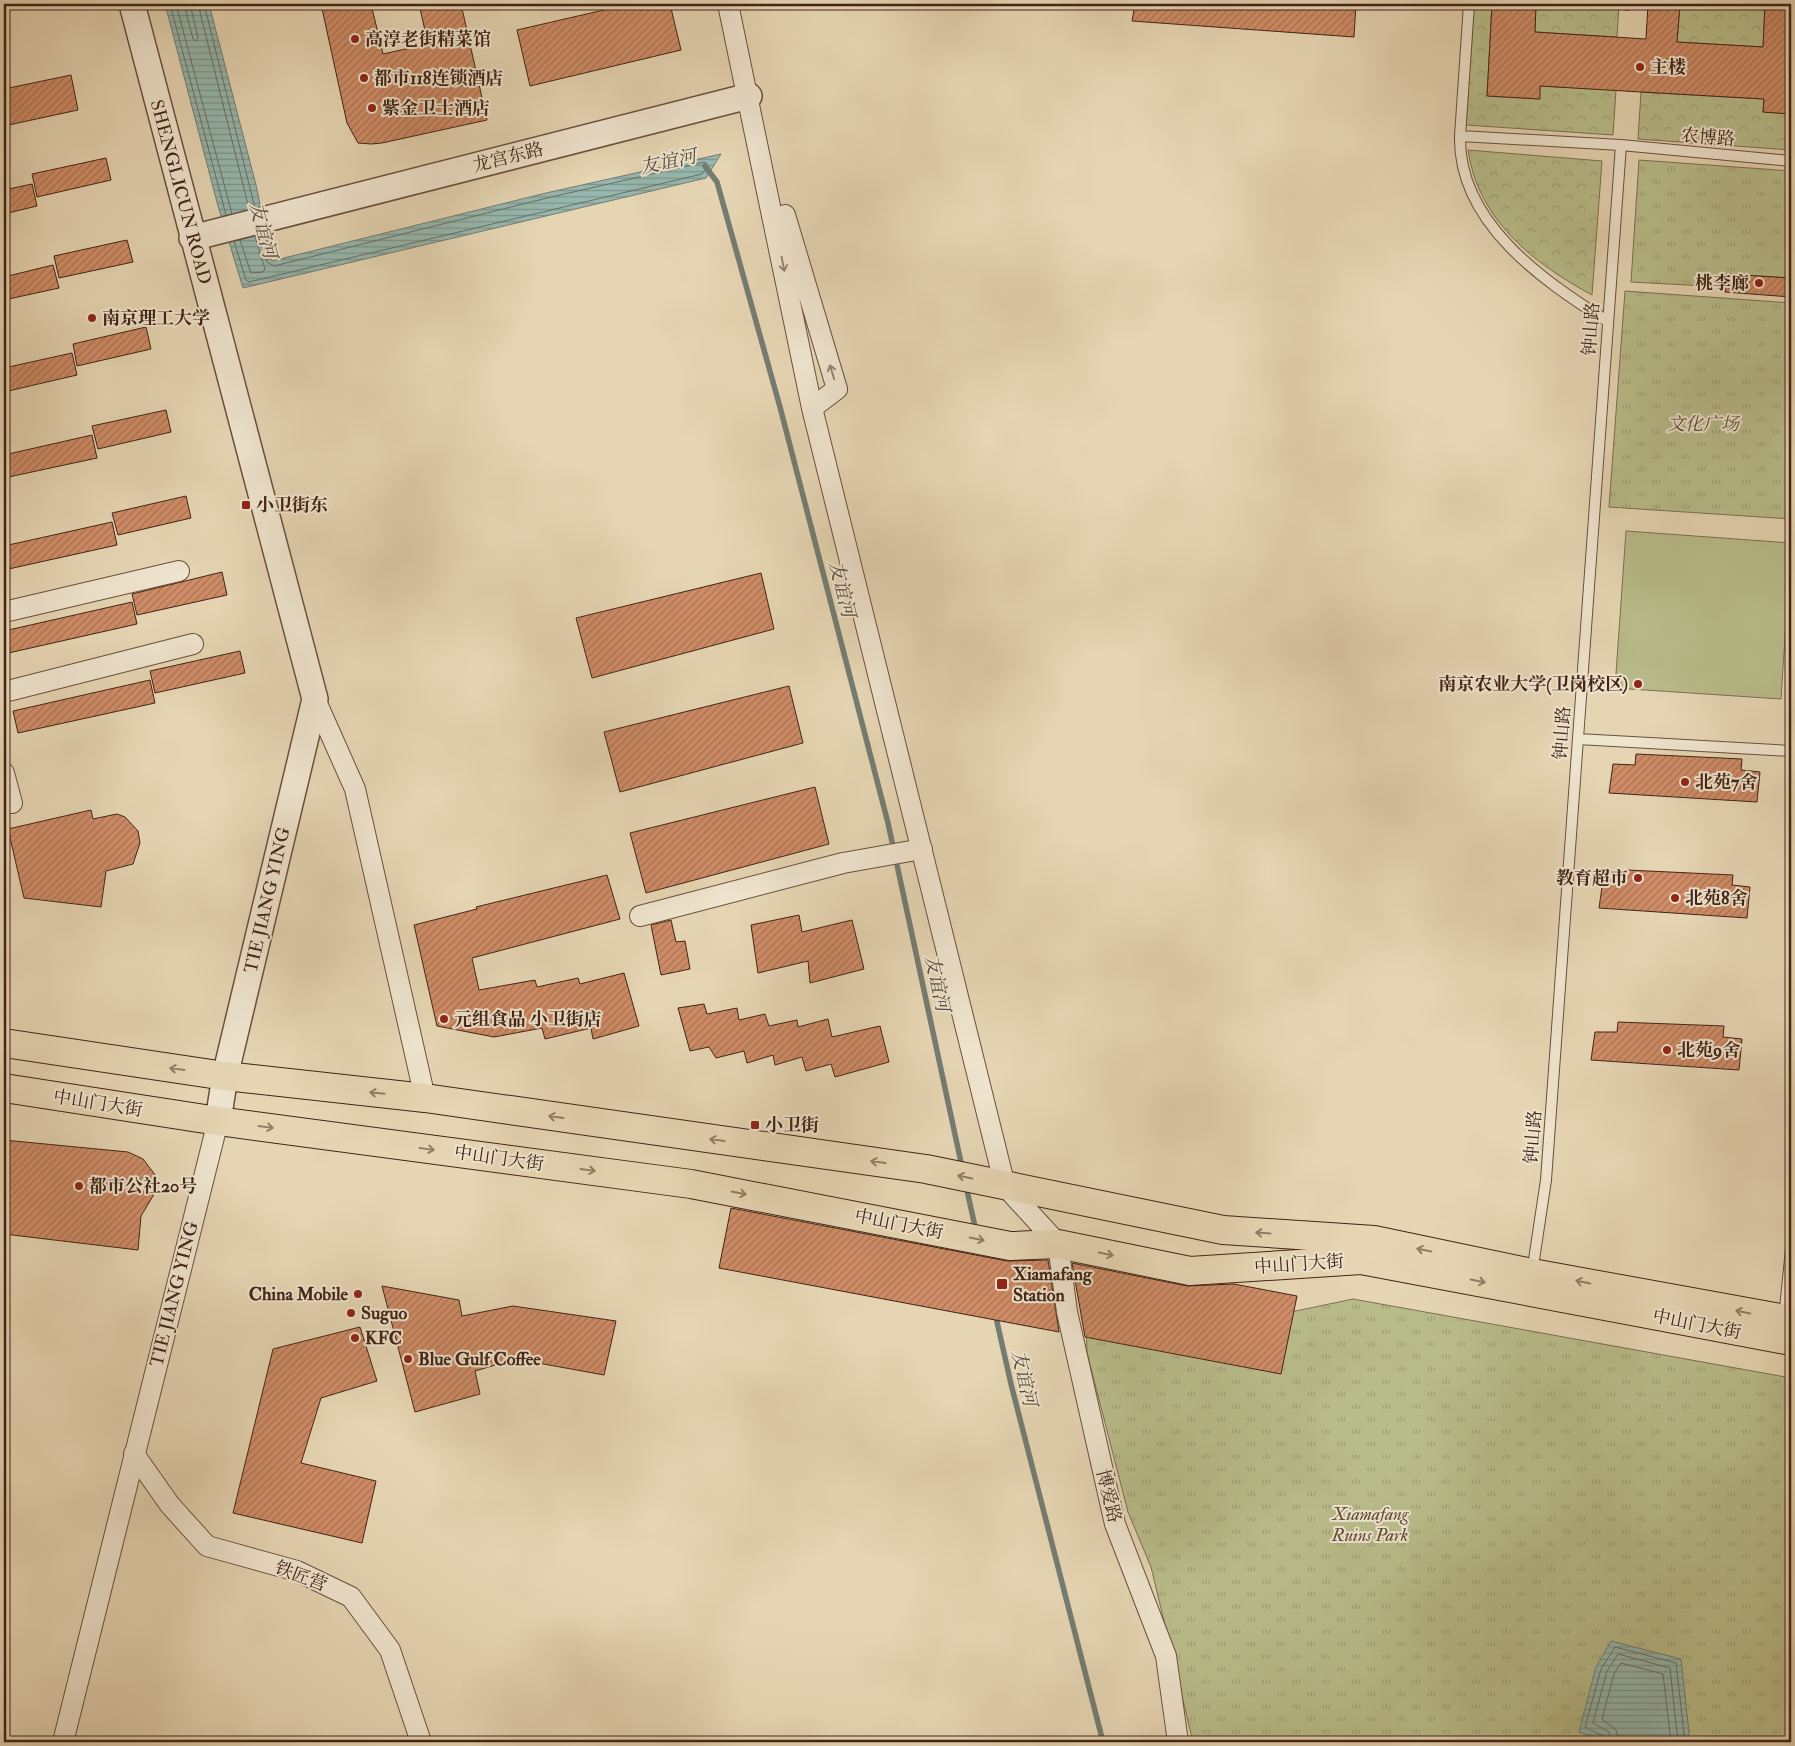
<svg xmlns="http://www.w3.org/2000/svg" width="1795" height="1746" font-family="'IM FELL Double Pica','Noto Serif SC',serif">
  <style>
    .grass { fill: url(#grass-tufts); stroke: #7c7050 }
    .forest { fill: url(#forest-crowns); stroke: #7c7050 }
    .garden { fill: #b8bc8a; stroke: #7c7050 }
    .water { fill: url(#water-rules); stroke: #747d72 }
    .lines { fill: none; stroke-linecap: round; stroke-linejoin: round }
    .shore { stroke: #6c6e63; stroke-width: 1 }
    .stream { stroke: #747d72; stroke-width: 5.5 }
    .building { fill: url(#building-hatch); stroke: #412417 }
    .service-casing { stroke: #6a503e; stroke-width: 12 }
    .minor-casing { stroke: #6a503e; stroke-width: 22 }
    .tertiary-casing { stroke: #6a503e; stroke-width: 28 }
    .primary-casing { stroke: #412417; stroke-width: 30 }
    .service { stroke: #efe4ce; stroke-width: 10 }
    .minor { stroke: #efe4ce; stroke-width: 20 }
    .tertiary { stroke: #efe4ce; stroke-width: 25 }
    .primary { stroke: #e6d5b3; stroke-width: 28 }
    .oneway { stroke: #988472 }
    .oneway2 { stroke: #947c65 }
    .poi-dot { fill: #8f2418; stroke: #efe4ce; stroke-width: 2 }
    .labels { text-anchor: middle; stroke-width: 4; stroke-linejoin: round; paint-order: stroke }
    .poi-label { font-size: 18px; font-weight: bold; fill: #412417; stroke: #efe4ce; text-anchor: start }
    .street-label { font-size: 18px; fill: #412417; stroke: #efe4ce }
    .park-label { font-size: 18px; font-style: italic; fill: #5f4a34; stroke: #efe4ce }
    .water-label { font-size: 19px; font-style: italic; fill: #56493d; stroke: #efe4ce }
  </style>
  <defs>
    <pattern id="grass-tufts" width="24" height="20" patternUnits="userSpaceOnUse" patternTransform="scale(1.25)"><rect width="24" height="20" fill="#b8bc8a"/><path d="M3 7l-1-3M5 7V3M7 7l1-3M15 17l-1-3M17 17v-4M19 17l1-3" fill="none" stroke="#9fa176"/></pattern>
    <pattern id="forest-crowns" width="20" height="18" patternUnits="userSpaceOnUse" patternTransform="scale(1.25)"><rect width="20" height="18" fill="#b8bc8a"/><path d="M2 6a3 3 0 1 1 6 0M12 15a3 3 0 1 1 6 0" fill="none" stroke="#9fa176"/></pattern>
    <pattern id="water-rules" width="6" height="5" patternUnits="userSpaceOnUse" patternTransform="scale(1.25)"><rect width="6" height="5" fill="#96b8af"/><path d="M0 2.5h6" fill="none" stroke="#7c958d"/></pattern>
    <pattern id="building-hatch" width="6" height="6" patternUnits="userSpaceOnUse" patternTransform="scale(1.25)"><rect width="6" height="6" fill="#d08d67"/><path d="M-1 1l2-2M0 6l6-6M5 7l2-2" fill="none" stroke="#aa7354"/></pattern>
  </defs>
  <rect width="100%" height="100%" fill="#e6d5b3"/>
  <filter id="stains"><feTurbulence type="fractalNoise" baseFrequency=".004" numOctaves="4"/><feColorMatrix values="0 0 0 0 .2 0 0 0 0 .09 0 0 0 0 .02 0 0 0 .5 -.17"/></filter>
  <radialGradient id="worn" r=".72"><stop offset=".6" stop-color="#630" stop-opacity="0"/><stop offset="1" stop-color="#630" stop-opacity=".3"/></radialGradient>
  <path class="grass" d="M1639 160 1791 171V278L1727 274 1725 287 1631 282Z
    M1625 291 1791 303V519L1609 507Z
    M1353 1299 1791 1378V1742H1193L1151 1567 1128 1512 1087 1353 1086 1313 1210 1329Z"/>
  <path class="forest" d="M1474 4H1492L1487 96 1539 99 1540 86 1616 90 1613 135 1466 125Z
    M1536 4H1619L1617 37 1535 32Z
    M1680 4H1765L1763 47 1677 42Z
    M1641 92 1764 99 1763 112 1791 114V150L1638 139Z
    M1468 150 1602 161 1592 295C1533 263 1478 220 1468 150Z"/>
  <path class="garden" d="M1626 531 1791 543 1781 699 1615 688Z"/>
  <path class="water" d="M165 4H209L256 185 272 261 546 193 721 154 706 178 243 288 218 206Z
    M1611 1641 1681 1659 1690 1742H1607L1579 1732 1596 1667Z"/>
  <g class="lines">
    <path class="shore" d="M170 4 226 215
      M176 4 232 214
      M184 4 193 39 196 41 198 38 190 4
      M198 4 249 209
      M204 4 255 208
      M240 240 251 273 263 272 265 269 255 236
      M234 241 246 280 249 282 702 174 708 165 705 162 547 198 274 266 267 262 261 235
      M1606 1742 1603 1736 1585 1727 1601 1669 1615 1647 1676 1663 1685 1742
      M1612 1742 1609 1732 1593 1723 1607 1671 1618 1654 1670 1668 1678 1742
      M1620 1742 1616 1730 1602 1719 1614 1674 1621 1663 1663 1674 1671 1742"/>
    <path class="stream" d="M705 166 717 182 780 407 888 823 962 1167
      M966 1186 976 1231
      M995 1313 1011 1384 1103 1742"/>
  </g>
  <path class="building" d="M321 4H371L383 54 428 44 419 4H461L487 120 382 143 371 144 358 143 347 123Z
    M630 4H670L681 50 530 86 517 30Z
    M1135 4H1356L1354 37 1132 21Z
    M1492 4H1536L1535 32 1646 39 1648 4H1680L1677 42 1763 47 1765 4H1791V114L1763 112 1764 99 1641 92 1540 86V99L1487 96Z
    M71 75 78 110 4 126V89Z
    M106 158 111 180 37 197 32 174Z
    M32 184 37 206 4 214V190Z
    M127 240 133 262 59 278 54 256Z
    M53 265 59 288 4 300V277Z
    M1726 274 1791 278V297L1725 292Z
    M146 327 151 349 77 366 73 344Z
    M72 353 77 375 4 392V368Z
    M166 410 171 432 98 449 92 426Z
    M92 435 97 458 4 478V455Z
    M186 496 191 518 118 535 112 513Z
    M112 522 117 545 4 570V546Z
    M222 572 227 595 137 615 132 594Z
    M761 573 774 629 592 678 576 618Z
    M132 602 137 624 4 654V631Z
    M240 651 245 673 155 693 150 671Z
    M150 680 155 703 18 733 13 711Z
    M789 686 803 743 620 792 604 732Z
    M1636 754 1742 759 1741 770 1760 772 1757 802 1609 793 1613 764 1635 765Z
    M815 787 829 844 646 893 630 833Z
    M91 810 93 819 117 814 125 817 138 831 140 843 133 864 106 871 101 907 24 898 8 829Z
    M1627 870 1733 875 1732 885 1750 887 1747 918 1599 908 1603 880H1626Z
    M607 875 620 919 472 958 479 990 535 980 537 987 578 978 580 984 624 973 639 1026 593 1039 591 1028 545 1039 542 1028 494 1037 437 1026 414 925 477 909 476 907Z
    M799 915 802 932 852 920 864 969 810 983 808 961 758 973 751 925Z
    M671 920 676 942 685 941 690 969 661 975 651 925Z
    M704 1004 707 1014 737 1008 739 1020 765 1014 769 1026 797 1020 798 1027 828 1019 832 1037 880 1026 889 1062 835 1077 831 1064 806 1071 802 1057 775 1065 773 1055 747 1063 744 1051 716 1058 709 1047 690 1051 678 1008Z
    M1618 1022 1724 1026 1723 1037 1742 1039 1739 1070 1591 1060 1595 1032H1617Z
    M4 1140 128 1152 143 1159 156 1176 153 1196 141 1216 138 1250 4 1234Z
    M731 1208 1007 1261 1048 1260 1059 1332 719 1268Z
    M1072 1263 1187 1286 1234 1284 1297 1296 1281 1374 1085 1337Z
    M382 1286 459 1300 462 1316 513 1306 616 1321 604 1375 516 1359 475 1371 480 1394 415 1412Z
    M360 1327 377 1381 321 1398 301 1463 376 1481 362 1543 233 1513 273 1349Z"/>
  <g class="lines">
    <g class="service-casing">
      <path id="service" d="M1469 4 1460 136 1621 145 1791 161
        M1627 5V4
        M1460 136C1458 222 1542 280 1607 321
        M1578 739 1791 751
        M1532 1273 1546 1180 1621 145
        M1784 1318 1791 1249"/>
    </g>
    <g class="minor-casing">
      <path id="minor" d="M728 4 812 408 1005 1186 1058 1244 1067 1312 1115 1524 1166 1656 1178 1742
        M785 215 837 389 812 408
        M4 612 179 571
        M4 692 193 644
        M315 699 355 789 425 1098
        M4 773 12 803
        M640 916 843 863 922 849
        M134 1454 170 1505 207 1546 297 1571 351 1597 390 1650 421 1742
        M63 1742 218 1121"/>
    </g>
    <g class="tertiary-casing">
      <path id="tertiary" d="M132 4 315 699 225 1076 218 1121
        M192 238 749 96"/>
    </g>
    <g class="primary-casing">
      <path id="primary" d="M4 1043 225 1076 425 1098 926 1169 1223 1230 1374 1240 1532 1273 1791 1320
        M4 1088 218 1121 691 1184 1010 1246 1058 1244 1190 1271 1361 1260 1791 1341"/>
    </g>
    <use href="#service" class="service"/>
    <use href="#minor" class="minor"/>
    <use href="#tertiary" class="tertiary"/>
    <use href="#primary" class="primary"/>
  </g>
  <defs><path id="oneway-shaft" d="M-6 0H5M1.5-3L5.5 0L1.5 3" fill="none" stroke-width="1.6" stroke-linecap="round" stroke-linejoin="round" transform="scale(1.25)"/></defs>
  <g class="oneway">
    <use href="#oneway-shaft" transform="translate(783 264) rotate(79)"/>
    <use href="#oneway-shaft" transform="translate(832 372) rotate(-107)"/>
  </g>
  <g class="oneway2">
    <use href="#oneway-shaft" transform="translate(177 1069) rotate(-172)"/>
    <use href="#oneway-shaft" transform="translate(377 1093) rotate(-174)"/>
    <use href="#oneway-shaft" transform="translate(556 1117) rotate(-172)"/>
    <use href="#oneway-shaft" transform="translate(266 1127) rotate(8)"/>
    <use href="#oneway-shaft" transform="translate(717 1140) rotate(-172)"/>
    <use href="#oneway-shaft" transform="translate(427 1149) rotate(8)"/>
    <use href="#oneway-shaft" transform="translate(878 1162) rotate(-172)"/>
    <use href="#oneway-shaft" transform="translate(588 1170) rotate(8)"/>
    <use href="#oneway-shaft" transform="translate(965 1177) rotate(-168)"/>
    <use href="#oneway-shaft" transform="translate(739 1193) rotate(11)"/>
    <use href="#oneway-shaft" transform="translate(1263 1233) rotate(-176)"/>
    <use href="#oneway-shaft" transform="translate(977 1239) rotate(11)"/>
    <use href="#oneway-shaft" transform="translate(1424 1250) rotate(-168)"/>
    <use href="#oneway-shaft" transform="translate(1106 1254) rotate(12)"/>
    <use href="#oneway-shaft" transform="translate(1478 1281) rotate(12)"/>
    <use href="#oneway-shaft" transform="translate(1583 1282) rotate(-169)"/>
    <use href="#oneway-shaft" transform="translate(1743 1312) rotate(-169)"/>
  </g>
  <g class="poi-dot">
    <circle cx="355" cy="39" r="5"/>
    <circle cx="1640" cy="67" r="5"/>
    <circle cx="364" cy="78" r="5"/>
    <circle cx="372" cy="108" r="5"/>
    <circle cx="1759" cy="283" r="5"/>
    <circle cx="92" cy="318" r="5"/>
    <rect x="241" y="500" width="10" height="10" rx="2.5"/>
    <circle cx="1638" cy="684" r="5"/>
    <circle cx="1685" cy="782" r="5"/>
    <circle cx="1638" cy="878" r="5"/>
    <circle cx="1675" cy="898" r="5"/>
    <circle cx="444" cy="1019" r="5"/>
    <circle cx="1667" cy="1050" r="5"/>
    <rect x="750" y="1120" width="10" height="10" rx="2.5"/>
    <circle cx="79" cy="1186" r="5"/>
    <rect x="996" y="1278" width="12" height="12" rx="2.5"/>
    <circle cx="358" cy="1294" r="5"/>
    <circle cx="351" cy="1313" r="5"/>
    <circle cx="355" cy="1338" r="5"/>
    <circle cx="408" cy="1359" r="5"/>
  </g>
  <g class="labels">
    <g class="poi-label">
      <text x="365" y="45">高淳老街精菜馆</text>
      <text x="1650" y="73">主楼</text>
      <text x="374" y="84">都市118连锁酒店</text>
      <text x="382" y="114">紫金卫士酒店</text>
      <text x="1749" y="289" text-anchor="end">桃李廊</text>
      <text x="102" y="324">南京理工大学</text>
      <text x="256" y="511">小卫街东</text>
      <text x="1628" y="690" text-anchor="end">南京农业大学(卫岗校区)</text>
      <text x="1695" y="788">北苑7舍</text>
      <text x="1628" y="884" text-anchor="end">教育超市</text>
      <text x="1685" y="904">北苑8舍</text>
      <text x="454" y="1025">元组食品 小卫街店</text>
      <text x="1677" y="1056">北苑9舍</text>
      <text x="765" y="1131">小卫街</text>
      <text x="89" y="1192">都市公社20号</text>
      <text x="1013" y="1280">Xiamafang<tspan x="1013" dy="21">Station</tspan></text>
      <text x="348" y="1300" text-anchor="end">China Mobile</text>
      <text x="361" y="1319">Suguo</text>
      <text x="365" y="1344">KFC</text>
      <text x="418" y="1365">Blue Gulf Coffee</text>
    </g>
    <g class="street-label">
      <text transform="translate(1708 137) rotate(5)" y="6">农博路</text>
      <text transform="translate(508 157) rotate(-14)" y="6">龙宫东路</text>
      <text transform="translate(181 192) rotate(75)" y="6">SHENGLICUN ROAD</text>
      <text transform="translate(1591 329) rotate(-86)" y="6">钟山路</text>
      <text transform="translate(1562 733) rotate(-86)" y="6">钟山路</text>
      <text transform="translate(267 900) rotate(-77)" y="6">TIE JIANG YING</text>
      <text transform="translate(98 1103) rotate(9)" y="6">中山门大街</text>
      <text transform="translate(1533 1137) rotate(-86)" y="6">钟山路</text>
      <text transform="translate(499 1158) rotate(8)" y="6">中山门大街</text>
      <text transform="translate(899 1224) rotate(11)" y="6">中山门大街</text>
      <text transform="translate(1299 1264) rotate(-4)" y="6">中山门大街</text>
      <text transform="translate(174 1294) rotate(-76)" y="6">TIE JIANG YING</text>
      <text transform="translate(1697 1324) rotate(11)" y="6">中山门大街</text>
      <text transform="translate(1109 1496) rotate(76)" y="6">博爱路</text>
      <text transform="translate(301 1576) rotate(21)" y="6">铁匠营</text>
    </g>
    <g class="park-label">
      <text x="1703" y="430">文化广场</text>
      <text x="1370" y="1520">Xiamafang<tspan x="1370" dy="21">Ruins Park</tspan></text>
    </g>
    <g class="water-label">
      <text transform="translate(668 161) rotate(-12)" y="7">友谊河</text>
      <text transform="translate(264 230) rotate(75)" y="7">友谊河</text>
      <text transform="translate(843 589) rotate(76)" y="7">友谊河</text>
      <text transform="translate(938 983) rotate(78)" y="7">友谊河</text>
      <text transform="translate(1025 1378) rotate(77)" y="7">友谊河</text>
    </g>
  </g>
  <rect width="1795" height="1746" fill="none" stroke="#e6d5b3" stroke-width="20"/>
  <rect x="5" y="5" width="1785" height="1736" fill="none" stroke="#412417" stroke-width="2.5"/>
  <rect x="10" y="10" width="1775" height="1726" fill="none" stroke="#412417"/>
  <rect width="100%" height="100%" filter="url(#stains)"/>
  <rect width="100%" height="100%" fill="url(#worn)"/>
</svg>
